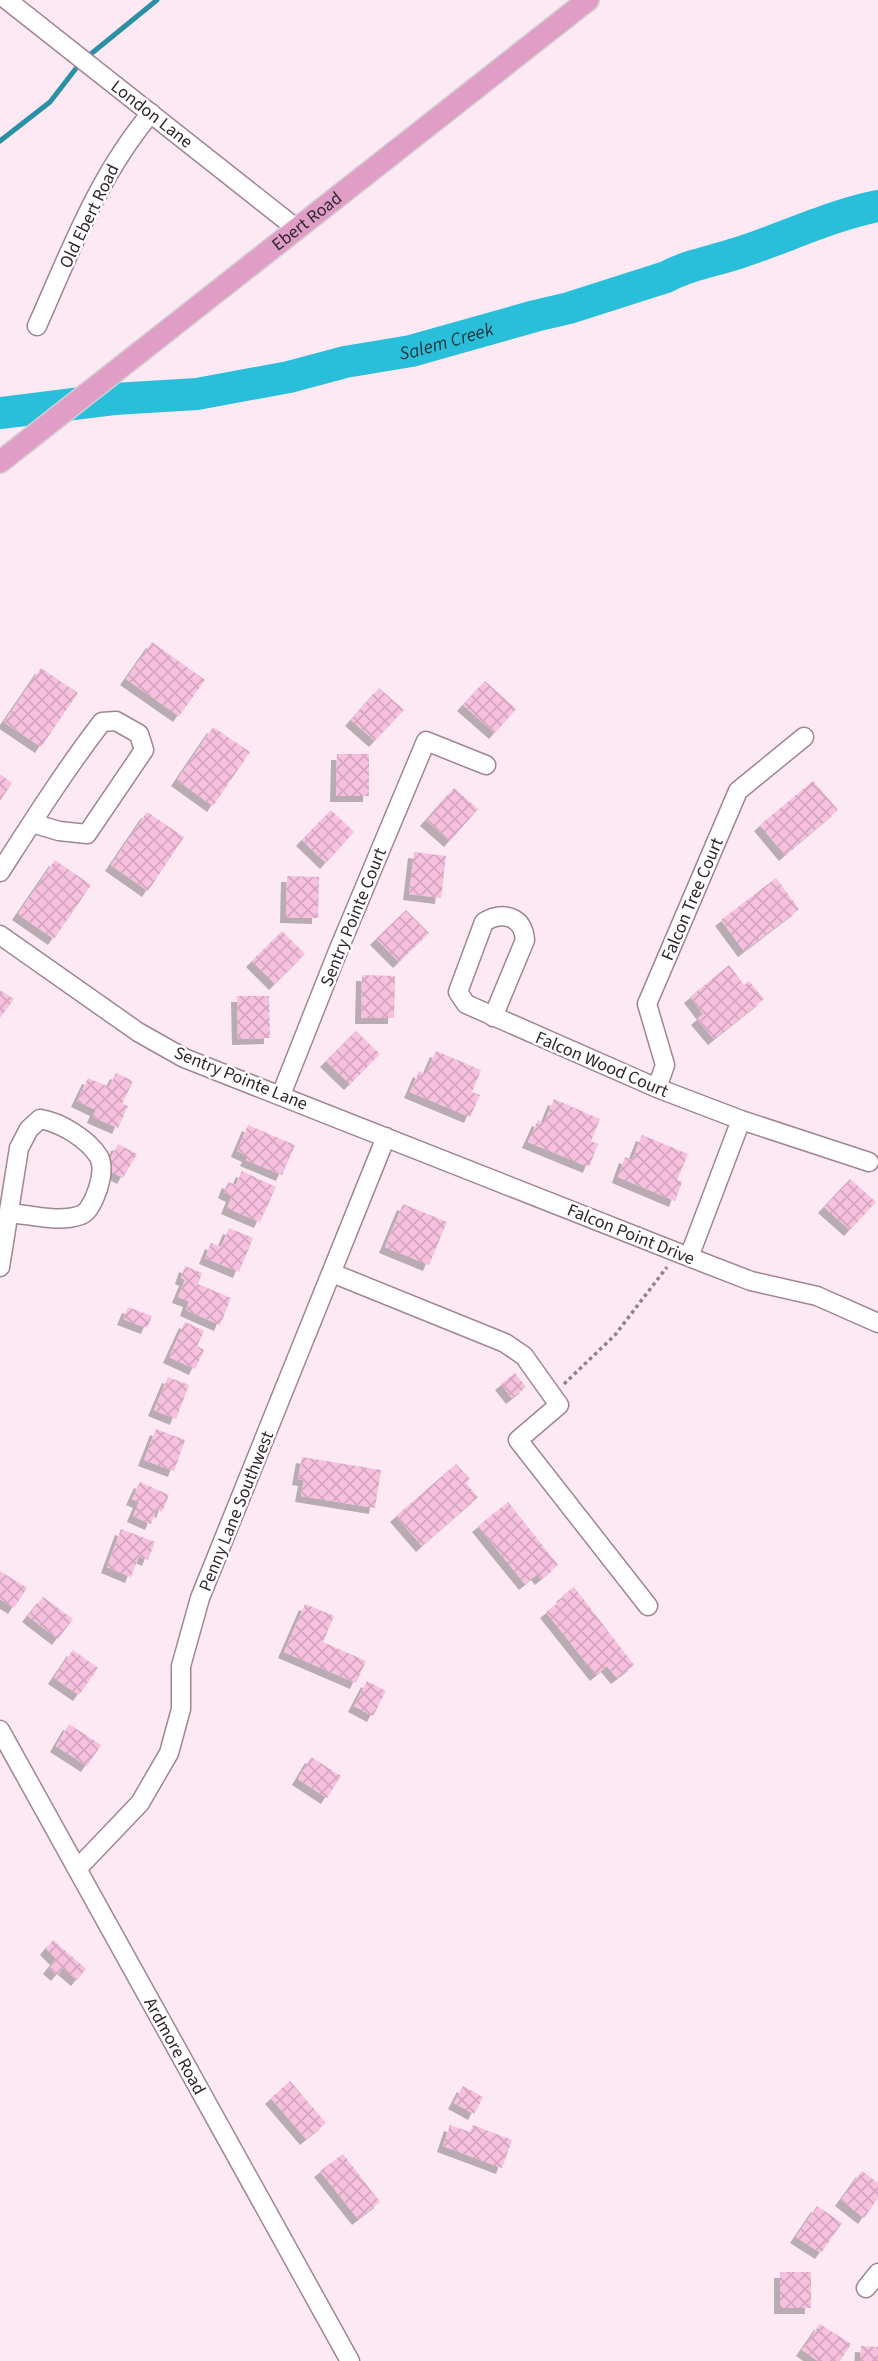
<svg xmlns="http://www.w3.org/2000/svg" width="878" height="2361" font-family="'Source Sans 3',sans-serif">
  <style>
    .lines { fill: none; stroke-linecap: round; stroke-linejoin: round }
    .stream { stroke: #2b90a5; stroke-width: 5 }
    .river { stroke: #29bed9; stroke-width: 32 }
    .building { fill: url(#building-cross-hatch); filter: url(#shadow) }
    .minor-casing { stroke: #a18594; stroke-width: 21 }
    .major-casing { stroke: #d2cfd1; stroke-width: 24 }
    .path { stroke: #8f8189; stroke-width: 3.5; stroke-dasharray: 3.5 3.5; stroke-linecap: butt }
    .minor { stroke: #fff; stroke-width: 18 }
    .major { stroke: #e09ec7; stroke-width: 21 }
    .labels { text-anchor: middle; stroke-width: 5; stroke-linejoin: round; paint-order: stroke }
    .street-label { font-size: 18px; fill: #31262c; stroke: #fff }
    .water-label { font-size: 19px; font-style: italic; fill: #1f363b; stroke: #fff }
  </style>
  <defs>
    <pattern id="building-cross-hatch" width="8" height="8" patternUnits="userSpaceOnUse" patternTransform="scale(1.75)"><rect width="8" height="8" fill="#f7c0de"/><path d="M0 0l8 8M0 8l8-8" fill="none" stroke="#d4a5bf"/></pattern>
    <filter id="shadow"><feDropShadow dx="-6" dy="6" stdDeviation="0" flood-color="#0004"/></filter>
  </defs>
  <rect width="100%" height="100%" fill="#fce9f3"/>
  <g class="lines">
    <path class="stream" d="M0 141 50 102 81 62 157 0"/>
    <path class="river" id="s1" d="M0 413 114 399 197 394 289 377 345 362 411 351 535 316 569 308 666 277C688 265 714 261 738 253 785 238 829 216 878 206"/>
  </g>
  <path class="building" d="M152 642 205 680 179 716 126 679Z
    M41 668 78 693 41 747 4 722Z
    M485 681 516 709 495 733 463 705Z
    M379 688 404 710 375 741 351 720Z
    M213 727 250 752 213 806 177 780Z
    M337 754H369V796H336Z
    M0 774 12 783 0 801Z
    M813 781 838 810 785 855 760 825Z
    M454 788 478 809 450 841 426 820Z
    M331 810 354 832 326 863 302 840Z
    M147 812 184 837 148 891 111 865Z
    M414 852 446 856 441 898 409 894Z
    M55 860 91 885 54 939 18 914Z
    M287 876 319 877 318 918 286 917Z
    M776 878 799 909 744 951 721 920Z
    M406 910 429 933 399 962 376 939Z
    M282 931 305 954 275 984 252 961Z
    M729 965 744 985 749 981 764 999 714 1039 697 1019 703 1014 690 997Z
    M362 975 395 976 394 1018H361Z
    M0 990 14 999 0 1018Z
    M237 996H269L270 1038 238 1039Z
    M356 1031 380 1054 350 1084 326 1061Z
    M436 1051 481 1070 472 1092 480 1095 470 1117 410 1092 419 1071 426 1074Z
    M116 1073 133 1081 122 1104 128 1106 118 1128 93 1117 96 1110 77 1101 88 1078 109 1087Z
    M554 1099 600 1119 591 1141 598 1144 589 1167 528 1142 538 1120 544 1123Z
    M248 1125 295 1145 282 1175 246 1160 248 1156 237 1151Z
    M642 1135 688 1154 677 1180 682 1182 675 1201 618 1177 625 1157 632 1160Z
    M118 1144 137 1154 123 1178 105 1168Z
    M242 1171 276 1187 260 1222 227 1208 232 1196 224 1192 228 1182 236 1185Z
    M850 1179 876 1202 850 1230 824 1207Z
    M403 1204 447 1222 429 1265 385 1247Z
    M229 1228 253 1238 239 1272 205 1258 211 1243 221 1247Z
    M185 1266 202 1273 198 1284 231 1298 220 1325 186 1310 189 1301 178 1297 185 1280 181 1278Z
    M128 1307 152 1316 147 1328 123 1319Z
    M185 1322 204 1331 197 1346 204 1350 195 1369 169 1357Z
    M515 1373 526 1387 512 1398 501 1384Z
    M168 1377 189 1385 176 1419 154 1410Z
    M156 1429 185 1440 174 1471 144 1460Z
    M302 1457 381 1470 375 1508 301 1496 304 1480 298 1479Z
    M456 1464 470 1479 466 1483 478 1497 422 1546 396 1516Z
    M140 1482 169 1495 162 1512 157 1509 151 1524 133 1516 139 1502 132 1499Z
    M508 1502 558 1565 541 1579 537 1574 525 1584 478 1526Z
    M121 1529 155 1542 148 1560 139 1556 131 1577 107 1567Z
    M0 1571 27 1588 14 1608 0 1599Z
    M574 1587 634 1665 617 1678 607 1666 596 1675 546 1612 564 1598 562 1596Z
    M43 1597 73 1619 58 1639 28 1616Z
    M305 1604 334 1616 323 1642 366 1661 356 1683 284 1652Z
    M73 1650 98 1668 79 1695 54 1678Z
    M367 1681 386 1691 373 1716 354 1706Z
    M69 1724 101 1745 87 1766 56 1746Z
    M311 1757 341 1776 327 1798 298 1779Z
    M53 1940 86 1969 77 1980 63 1968 57 1975 49 1968 56 1959 46 1949Z
    M290 2081 326 2123 306 2139 271 2098Z
    M463 2086 483 2097 474 2114 454 2103Z
    M450 2125 470 2132 473 2125 512 2140 502 2168 443 2146Z
    M343 2154 380 2202 358 2219 320 2171Z
    M862 2171 878 2183V2198L864 2218 841 2200Z
    M817 2206 842 2223 821 2253 796 2237Z
    M780 2272H811V2308H780Z
    M820 2324 851 2344 840 2361H818L802 2350Z
    M861 2346 878 2347V2361H860Z"/>
  <g class="lines">
    <g class="minor-casing">
      <path id="minor" d="M7 0 297 229
        M37 326C70 252 98 176 151 113
        M0 872C33 821 65 770 102 722L116 721 139 734 144 750 87 834 59 831 32 823
        M0 935 138 1032 184 1058 689 1257 751 1281 817 1296 878 1323
        M493 1017 525 940C523 916 503 911 484 922L458 992 466 1004 657 1088 741 1120 869 1162
        M657 1088 665 1065 647 1004 738 791 804 737
        M281 1095 338 951 426 741 486 765
        M689 1257 741 1120
        M0 1267 19 1148 29 1129 40 1119C60 1122 88 1139 99 1157 105 1169 99 1188 94 1199 91 1205 87 1213 81 1215 60 1223 31 1215 10 1213
        M332 1273 505 1343 524 1356 559 1405 518 1440 648 1606
        M0 1730 350 2361
        M77 1869 140 1803 169 1753 181 1709V1666L200 1598 386 1137
        M866 2288 878 2273"/>
    </g>
    <g class="major-casing">
      <g id="major">
        <path id="s2" d="M0 462 588 0"/>
      </g>
    </g>
    <path class="path" d="M564 1384 615 1335 667 1267"/>
    <use href="#minor" class="minor"/>
    <use href="#major" class="major"/>
  </g>
  <g class="labels">
    <g class="street-label">
      <text transform="translate(152 114) rotate(38)" y="6">London Lane</text>
      <text transform="translate(89 216) rotate(-64)" y="6">Old Ebert Road</text>
      <text dy="6" stroke="none"><textPath href="#s2" startOffset="390">Ebert Road</textPath></text>
      <text transform="translate(692 899) rotate(-67)" y="6">Falcon Tree Court</text>
      <text transform="translate(353 917) rotate(-68)" y="6">Sentry Pointe Court</text>
      <text transform="translate(602 1064) rotate(23)" y="6">Falcon Wood Court</text>
      <text transform="translate(241 1078) rotate(22)" y="6">Sentry Pointe Lane</text>
      <text transform="translate(631 1234) rotate(22)" y="6">Falcon Point Drive</text>
      <text transform="translate(236 1511) rotate(-68)" y="6">Penny Lane Southwest</text>
      <text transform="translate(175 2046) rotate(61)" y="6">Ardmore Road</text>
    </g>
    <g class="water-label">
      <text dy="7" stroke="none"><textPath href="#s1" startOffset="453">Salem Creek</textPath></text>
    </g>
  </g>
</svg>
